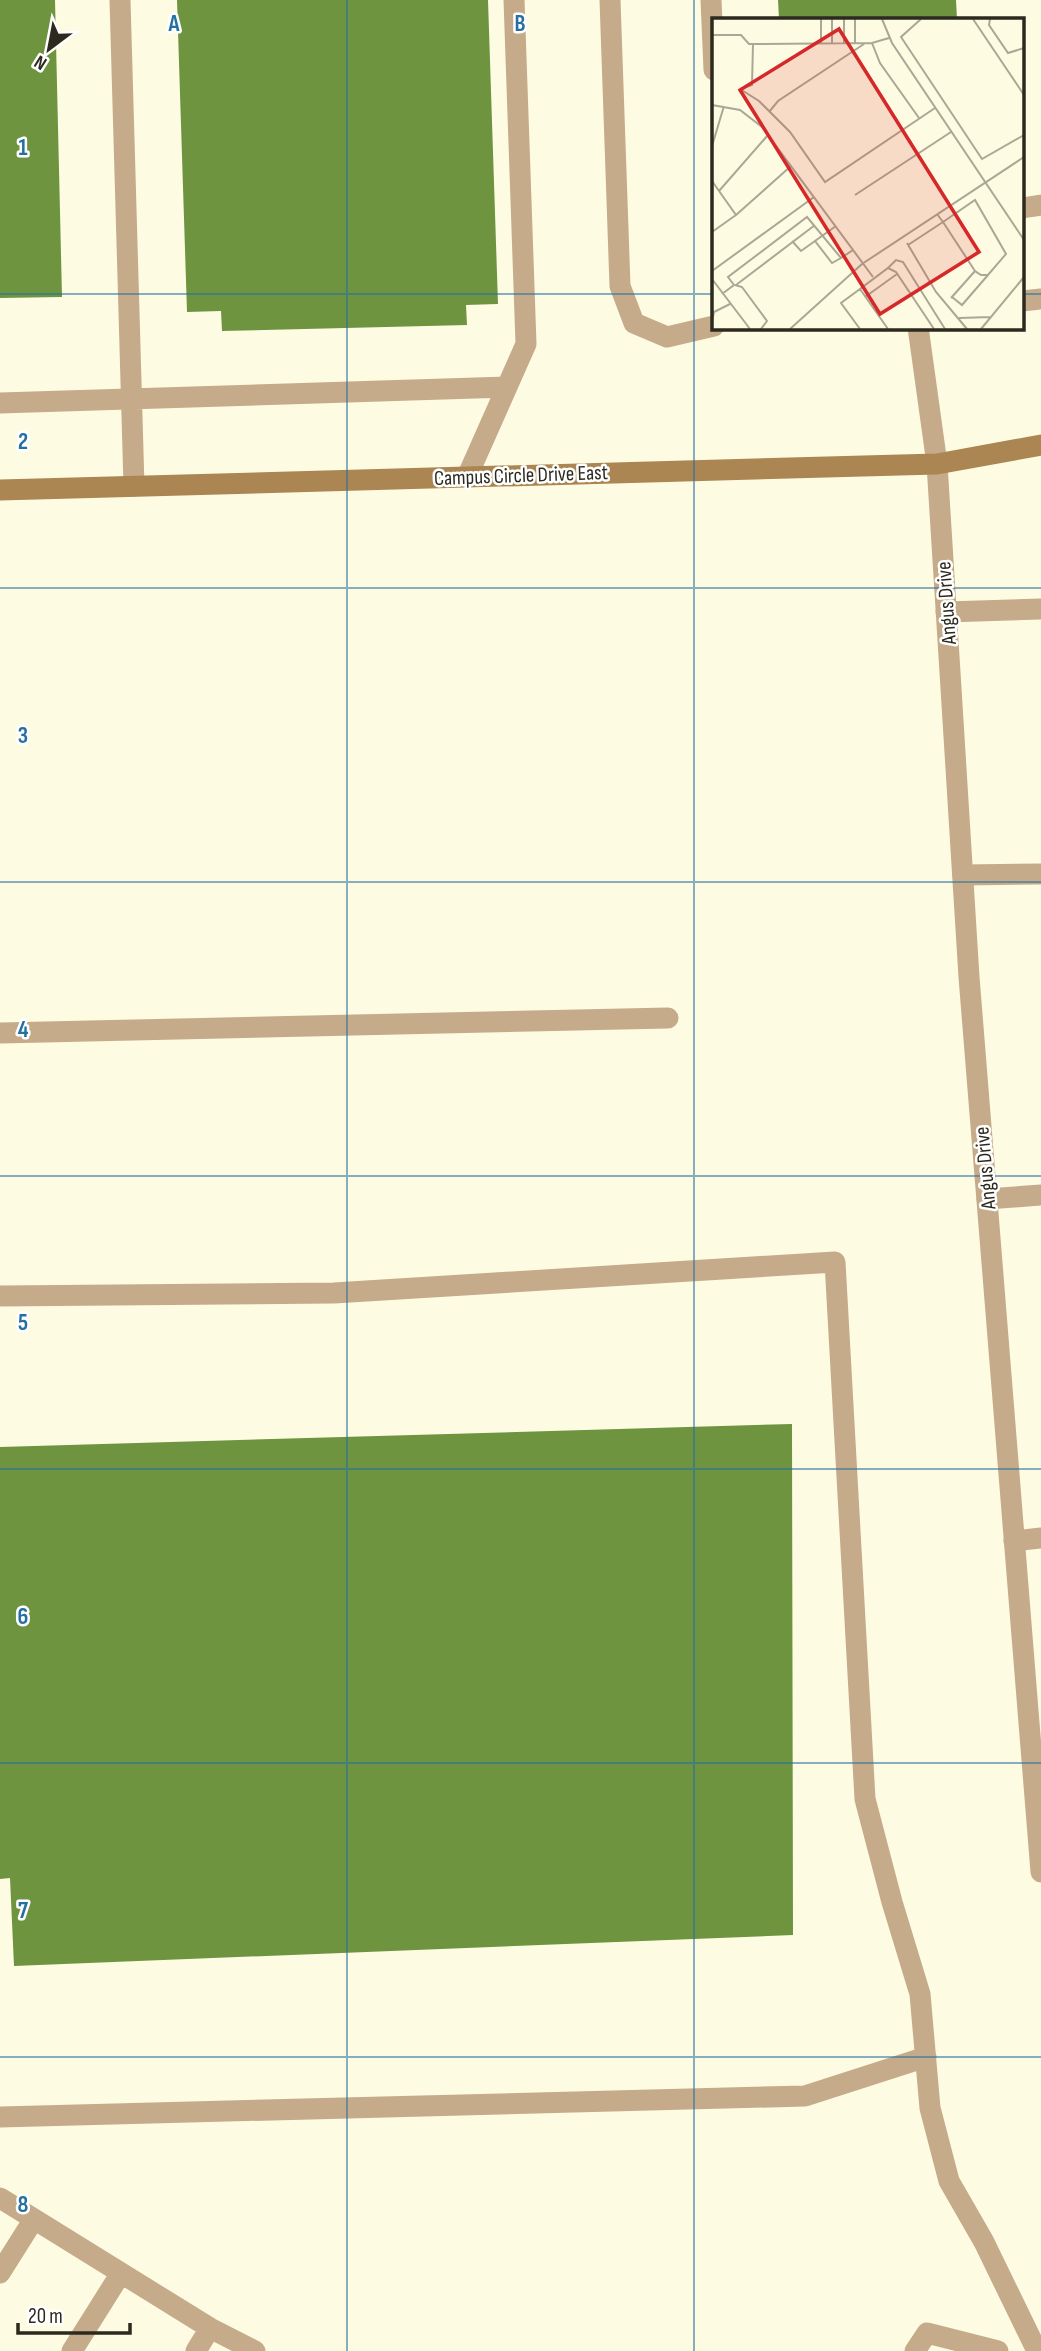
<svg xmlns="http://www.w3.org/2000/svg" width="1041" height="2351" font-family="'Sofia Sans Condensed',sans-serif">
  <style>
    .building { fill: #6e9440 }
    .lines { fill: none; stroke-linecap: round; stroke-linejoin: round }
    .lane { stroke: #c6ab8a; stroke-width: 21 }
    .street { stroke: #c6ab8a; stroke-width: 21 }
    .secondary { stroke: #ab8552; stroke-width: 21 }
    .grid { fill: none; stroke: #2570a3; stroke-width: 2; stroke-opacity: 0.55 }
    .labels { text-anchor: middle; stroke-width: 5; stroke-linejoin: round; paint-order: stroke }
    .street-label { font-size: 21px; fill: #2c2a1f; stroke: #fff }
    .inset-road { fill: none; stroke: #aaa795; stroke-width: 2 }
    .view { fill: #d62828; fill-opacity: 0.15; stroke: #d62828; stroke-width: 3.5 }
    .inset-edge { fill: none; stroke: #2c2a1f; stroke-width: 3.5 }
    .grid-label { font-size: 23px; text-anchor: middle; font-weight: bold; fill: #2570a3; stroke: #fff; stroke-width: 5; stroke-linejoin: round; paint-order: stroke }
  </style>
  <rect width="100%" height="100%" fill="#fefbe3"/>
  <path class="building" d="M0 0H55L62 297 0 298Z
    M177 0H488L498 304 466 305 467 325 222 331 221 311 187 312Z
    M778 0H956L957 19H779Z
    M792 1424 793 1935 14 1966 10 1878 0 1879V1447Z"/>
  <g class="lines">
    <path class="lane" d="M120 0 134 486
      M610 0 620 286 634 323 667 337 714 326
      M711 0 714 70
      M1022 208 1041 205
      M1022 301 1041 299
      M918 327 937 464
      M0 403 507 387
      M467 477 526 344 514 0
      M946 612 1041 609
      M963 875 1041 874
      M0 1033 668 1018
      M987 1199 1041 1195
      M0 1296 334 1293 835 1262 865 1799 892 1902 920 1994 930 2108 949 2181 984 2242 1037 2351
      M1014 1541 1041 1538
      M0 2117 805 2096 926 2057
      M0 2198 210 2328 255 2351
      M0 2273 34 2219
      M72 2351 121 2273
      M196 2351 210 2328
      M915 2351 927 2333 998 2351"/>
    <path class="street" d="M937 464 969 977 1041 1872"/>
    <path class="secondary" d="M0 490 937 464 1041 445"/>
  </g>
  <path class="grid" d="M347 0V2351M694 0V2351M0 294H714M1022 294H1041M0 588H1041M0 882H1041M0 1176H1041M0 1469H1041M0 1763H1041M0 2057H1041"/>
  <g class="labels">
    <g class="street-label">
      <text transform="translate(521 475) rotate(-2)" y="7">Campus Circle Drive East</text>
      <text transform="translate(946 603) rotate(-94)" y="7">Angus Drive</text>
      <text transform="translate(985 1168) rotate(-95)" y="7">Angus Drive</text>
    </g>
  </g>
  <g transform="translate(712 18)">
    <rect width="312" height="312" fill="#fefbe3"/>
    <path class="inset-road" d="M109 1V25M120 1V25M143 1V25M170 1 180 25 312 222M209 1 189 19 270 141 312 117M261 1 312 77M278 1 277 7 296 35 312 30M0 17H29L37 26 160 25 177 20M132 25V1M160 25 168 45 207 100M28 71 47 83 78 114 113 164 223 90M28 71 40 67 41 26M0 87 28 92 50 109 161 259M57 94 66 83 152 26M0 128 12 88M0 163 24 197 79 148M7 173 56 117M143 177 239 114M124 208 103 223 120 245 129 240M0 214 24 197M80 223 89 233 103 223M195 225 224 274 255 311M196 227 231 204 263 182 294 236 276 257H269L263 253 231 204 225 196M176 250 184 242 191 244 233 311M0 253 102 179M0 261 38 311M23 267 30 269 55 303 49 311M24 267 103 207M148 271 129 285 148 311M10 276 22 267 16 259 95 199 129 240 141 232M153 279 185 256M240 279 250 287 276 257M239 280 263 253M247 300 279 299M0 303 2 294 18 286M78 311 150 246 312 139M176 311 148 271 176 250 184 254 222 311M269 311 312 259"/>
    <path class="view" d="M127 11 267 234 168 296 28 72Z"/>
    <rect width="312" height="312" class="inset-edge"/>
  </g>
  <g class="grid-label">
    <text x="174" y="31">A</text>
    <text x="520" y="31">B</text>
    <text x="23" y="155">1</text>
    <text x="23" y="449">2</text>
    <text x="23" y="743">3</text>
    <text x="23" y="1037">4</text>
    <text x="23" y="1330">5</text>
    <text x="23" y="1624">6</text>
    <text x="23" y="1918">7</text>
    <text x="23" y="2212">8</text>
  </g>
  <g transform="translate(49 49) rotate(212)" stroke="#ffffff" stroke-width="5" paint-order="stroke">
  <path d="M0-5L12 26L0 18L-12 26Z" fill="#2c2a1f"/>
  <text y="-10" font-size="19" font-weight="bold" text-anchor="middle" fill="#2c2a1f">N</text>
  </g>
  <path d="M18 2323v10h112v-10" fill="none" stroke="#2c2a1f" stroke-width="3.5"/>
  <text x="28" y="2323" font-size="21" fill="#2c2a1f" stroke="#ffffff" stroke-width="5" paint-order="stroke">20 m</text>
</svg>
